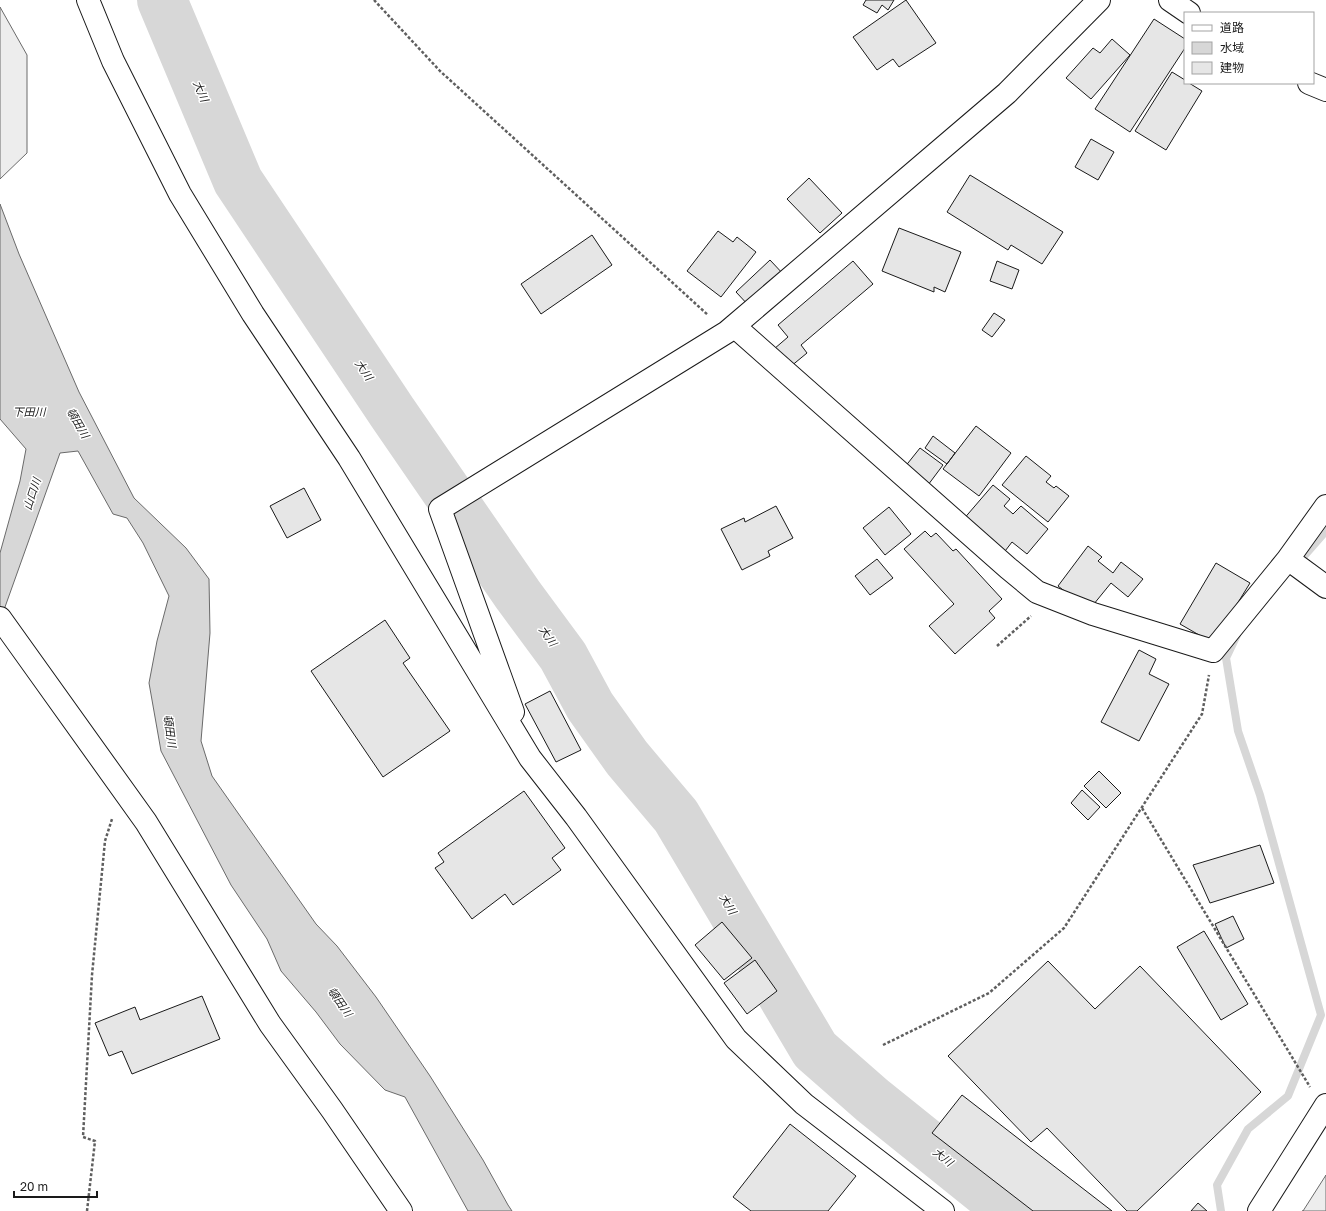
<svg xmlns="http://www.w3.org/2000/svg" width="1326" height="1211" font-family="'Golos Text','Noto Sans JP',sans-serif">
  <style>
    .built { fill: #ededed; stroke: #6a6a6a }
    .water { fill: #d7d7d7; stroke: #6a6a6a }
    .lines { fill: none; stroke-linecap: round; stroke-linejoin: round }
    .stream { stroke: #d7d7d7; stroke-width: 8 }
    .river { stroke: #d7d7d7; stroke-width: 50 }
    .building { fill: #e6e6e6; stroke: #1a1a1a }
    .minor-casing { stroke: #1a1a1a; stroke-width: 24 }
    .path { stroke: #5f5f5f; stroke-width: 2.5; stroke-dasharray: 3 2; stroke-linecap: butt }
    .minor { stroke: #fff; stroke-width: 22 }
    .labels { text-anchor: middle; stroke-width: 3; stroke-linejoin: round; paint-order: stroke }
    .water-label { font-size: 11px; font-style: italic; fill: #1a1a1a; stroke: #fff }
  </style>
  <rect width="100%" height="100%" fill="#fff"/>
  <path class="built" d="M0 7 27 55V153L0 179Z
    M1326 1175V1211H1302H1303Z"/>
  <path class="water" d="M0 204 19 254 79 392 134 498 186 548 209 579 210 633 201 741 212 776 316 924 337 946 376 997 430 1076 483 1160 508 1205 512 1211H468L405 1097 385 1090 340 1044 316 1012 281 971 267 939 231 885 161 751 149 683 157 641 169 596 143 543 127 518 113 514 78 451 60 453 0 621V553L20 481 26 449 0 419Z"/>
  <g class="lines">
    <path class="stream" d="M1297 564 1326 531
      M1221 1211 1217 1185 1248 1129 1288 1096 1321 1015 1260 795 1238 731 1226 658 1237 635"/>
    <path class="river" d="M162 0 238 181 392 412 518 595 563 656 590 706 627 758 676 816 815 1050 872 1100 1010 1211"/>
  </g>
  <path class="building" d="M866 0H894L888 10 882 5 877 13 863 5Z
    M906 0 936 43 899 67 893 59 877 70 853 37Z
    M1154 19 1185 39V48L1130 132 1095 109Z
    M1112 39 1130 55 1091 99 1066 78 1093 48 1100 53Z
    M1172 72 1185 80V83H1189L1202 91 1166 150 1135 131Z
    M1091 139 1114 152 1098 180 1075 167Z
    M970 175 1063 232 1042 264 1011 245 1008 250 947 212Z
    M809 178 842 213 820 233 787 199Z
    M899 228 961 252 945 292 934 287V292L882 271Z
    M718 231 733 242 737 237 756 252 721 297 687 271Z
    M592 235 612 265 541 314 521 284Z
    M770 260 785 276 751 308 736 292Z
    M853 261 873 284 801 345 807 353 790 367 774 349 788 337 778 325Z
    M997 261 1019 270 1012 289 990 281Z
    M994 313 1005 320 992 337 982 330Z
    M976 426 1011 453 979 496 943 469Z
    M933 436 955 453 947 464 925 448Z
    M920 448 943 465 928 485 904 468Z
    M1026 456 1051 476 1046 482 1054 488 1056 486 1069 496 1048 522 1002 485Z
    M993 485 1010 499 1004 506 1013 514 1021 506 1048 529 1027 554 1012 542 1002 555 962 521Z
    M304 488 321 520 287 538 270 506Z
    M776 506 793 538 768 551 770 556 742 570 721 529 744 518 745 522Z
    M889 507 911 534 885 555 863 528Z
    M925 531 931 537 936 533 953 551 956 549 1002 599 989 611 995 618 955 654 929 626 954 604 904 549Z
    M1088 546 1102 557 1098 561 1113 573 1121 562 1143 579 1128 597 1111 583 1089 610 1058 586Z
    M877 559 893 578 870 595 855 576Z
    M1216 563 1250 583 1213 643 1180 624Z
    M385 620 410 658 403 663 450 731 383 777 311 671Z
    M1139 650 1156 659 1149 674 1169 684 1139 741 1101 722Z
    M550 691 581 750 556 762 525 704Z
    M1099 771 1121 793 1106 808 1084 786Z
    M1082 790 1100 807 1088 820 1071 803Z
    M524 791 565 848 552 858 561 870 513 905 505 894 472 919 435 868 444 862 438 853Z
    M1260 845 1274 883 1210 903 1193 865Z
    M1233 916 1244 939 1226 948 1215 924Z
    M722 922 752 958 724 980 695 945Z
    M1204 931 1248 1004 1221 1020 1177 947Z
    M755 960 777 991 747 1014 724 983Z
    M1048 961 1095 1009 1140 966 1261 1092 1137 1211H1127L1047 1128 1031 1142 948 1056Z
    M202 996 220 1039 132 1074 122 1051 109 1056 95 1023 135 1007 140 1020Z
    M962 1095 1112 1211H1033L932 1133Z
    M790 1124 856 1176 828 1211H751L733 1197Z
    M1198 1203 1207 1211H1191Z"/>
  <g class="lines">
    <g class="minor-casing">
      <path id="minor" d="M88 0 113 61 180 194 253 314 349 458 530 758 576 817 736 1039 804 1104 943 1211
        M1170 0 1189 13
        M1309 83 1326 90
        M734 326 1008 568 1037 592 1093 614 1213 651 1288 559
        M1326 506 1288 559 1326 587
        M0 618 146 822 270 1024 332 1110 401 1211
        M513 712 440 509 727 332 1007 93 1099 0
        M1259 1211 1326 1105"/>
    </g>
    <path class="path" d="M374 0 440 71 708 315
      M997 646 1031 616
      M1142 808 1310 1087
      M883 1045 989 993 1064 928 1202 714 1209 675
      M87 1211 95 1141 83 1137 92 975 105 841 112 819"/>
    <use href="#minor" class="minor"/>
  </g>
  <g class="labels">
    <g class="water-label">
      <text transform="translate(201 91) rotate(67)" y="4">大川</text>
      <text transform="translate(364 370) rotate(56)" y="4">大川</text>
      <text x="29" y="416">下田川</text>
      <text transform="translate(78 423) rotate(60)" y="4">頓田川</text>
      <text transform="translate(32 494) rotate(-72)" y="4">山口川</text>
      <text transform="translate(548 636) rotate(55)" y="4">大川</text>
      <text transform="translate(170 731) rotate(82)" y="4">頓田川</text>
      <text transform="translate(728 904) rotate(59)" y="4">大川</text>
      <text transform="translate(340 1002) rotate(55)" y="4">頓田川</text>
      <text transform="translate(943 1157) rotate(39)" y="4">大川</text>
    </g>
  </g>
  <rect x="1184" y="12" width="130" height="72" fill="#ffffff" stroke="#a3a3a3"/>
  <rect x="1192" y="25" width="20" height="6" fill="#ffffff" stroke="#a3a3a3"/>
  <text x="1220" y="32" font-size="12" fill="#1a1a1a">道路</text>
  <rect x="1192" y="42" width="20" height="12" fill="#d7d7d7" stroke="#a3a3a3"/>
  <text x="1220" y="52" font-size="12" fill="#1a1a1a">水域</text>
  <rect x="1192" y="62" width="20" height="12" fill="#e6e6e6" stroke="#a3a3a3"/>
  <text x="1220" y="72" font-size="12" fill="#1a1a1a">建物</text>
  <path d="M14 1191v6h83v-6" fill="none" stroke="#1a1a1a" stroke-width="2"/>
  <text x="20" y="1191" font-size="12" fill="#1a1a1a" stroke="#ffffff" stroke-width="3" paint-order="stroke">20 m</text>
</svg>
